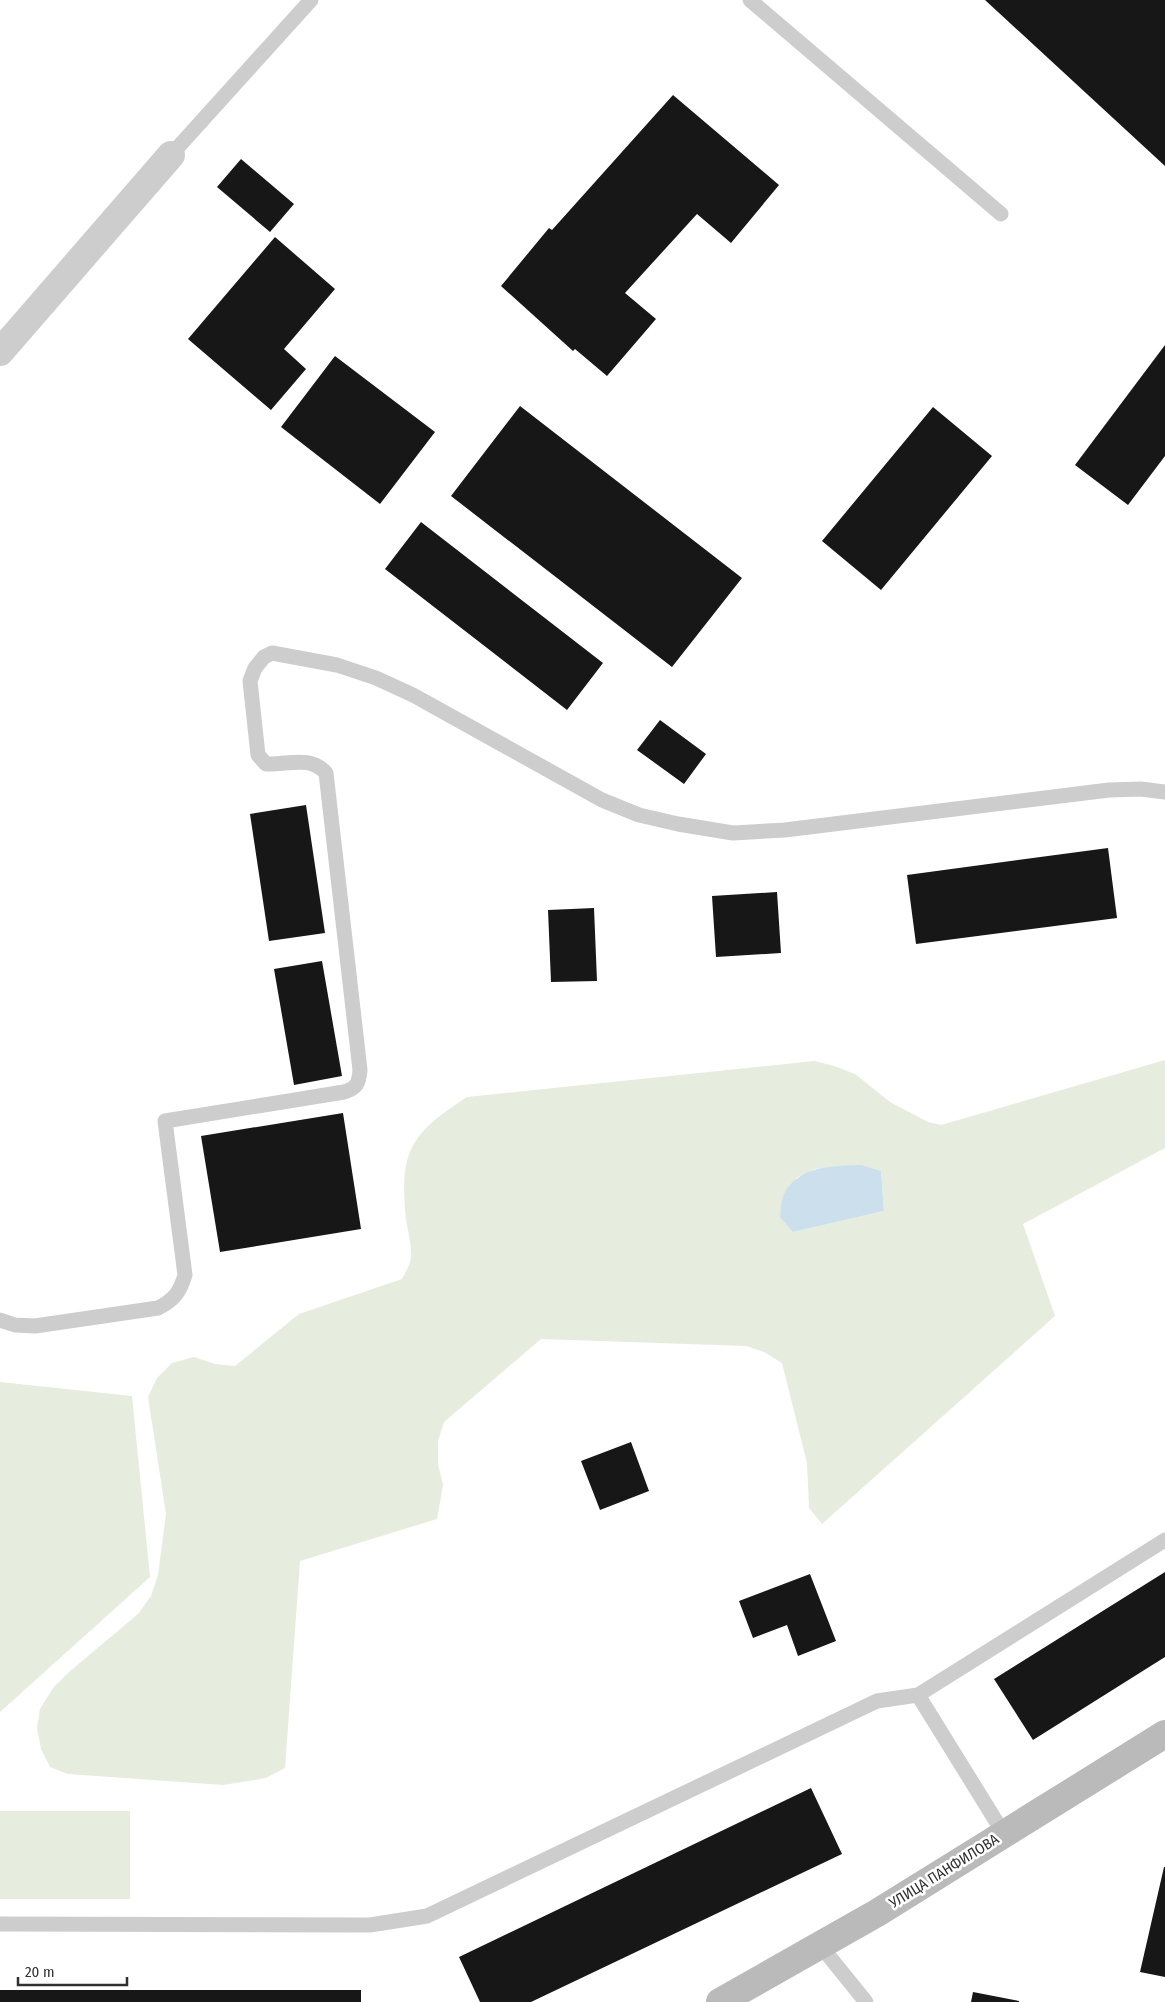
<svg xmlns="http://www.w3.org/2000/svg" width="1165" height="2002" font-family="'Fira Sans Condensed',sans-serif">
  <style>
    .green { fill: #e6edde; fill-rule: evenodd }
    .water { fill: #cbe0ec }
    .building { fill: #171717 }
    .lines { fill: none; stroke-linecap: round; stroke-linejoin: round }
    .lane { stroke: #cdcdcd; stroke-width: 15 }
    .street { stroke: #cdcdcd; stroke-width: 28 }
    .secondary { stroke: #bababa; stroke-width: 28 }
    .labels { text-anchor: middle; stroke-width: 5; stroke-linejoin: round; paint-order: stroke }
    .street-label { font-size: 15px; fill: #303030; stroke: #fff }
  </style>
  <rect width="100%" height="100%" fill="#fff"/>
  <path class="green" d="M1165 1060V1148L1023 1224 1055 1316 822 1524 809 1508 807 1463 782 1363 764 1352 746 1346 541 1339 444 1422 438 1441V1464L443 1485 437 1519 300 1561 285 1768 266 1778 223 1785 68 1774 50 1767 41 1749 37 1728 40 1709 53 1688 69 1672 138 1614 151 1596 158 1575 166 1514 148 1397 157 1378 172 1363 194 1357 215 1364 235 1366 299 1314 402 1279C405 1273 410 1265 411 1258 412 1246 408 1231 406 1220 399 1151 410 1134 467 1097L814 1061 834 1066 855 1074 890 1102 928 1122 941 1125ZM838 1166 881 1171 884 1211 793 1232 796 1178 815 1169Z
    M0 1382 132 1396 150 1577 0 1712Z
    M0 1811H130V1899H0Z"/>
  <path class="water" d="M861 1165 881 1171 884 1211 793 1232 780 1217C781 1210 781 1200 784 1194 799 1165 833 1166 861 1165Z"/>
  <path class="building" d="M985 0H1165V166Z
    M673 95 779 185 731 243 697 214 625 293 656 319 607 376 575 349 573 351 501 286 549 228 552 230Z
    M241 159 294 204 270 232 217 187Z
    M275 237 335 289 284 349 306 369 271 410 188 339Z
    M1165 345V456L1128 505 1075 465Z
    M335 356 435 432 380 504 281 427Z
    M520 406 742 578 672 667 451 496Z
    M933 407 992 456 881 590 822 541Z
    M421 522 603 663 567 710 385 569Z
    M660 720 706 754 684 784 637 750Z
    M306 805 325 933 269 941 250 814Z
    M1108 848 1117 918 916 944 907 875Z
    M777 892 781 953 716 957 712 896Z
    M594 908 597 981 551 982 548 910Z
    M322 961 342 1076 294 1085 274 969Z
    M343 1113 361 1229 220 1252 201 1136Z
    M631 1442 649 1491 600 1510 581 1461Z
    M1165 1572V1657L1033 1740 994 1679Z
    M810 1574 836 1641 798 1656 787 1625 753 1638 739 1601Z
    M811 1788 842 1854 531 2002H480L459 1957Z
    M1164 1867H1165V1977L1140 1972Z
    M0 1990H361V2002H0Z
    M973 1992 1019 2001V2002H971Z"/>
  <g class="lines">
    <path class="lane" d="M750 0 1001 214
      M171 155 311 0
      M0 1320 15 1325 35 1326 158 1308C174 1300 180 1292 185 1275L165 1121 344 1092C357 1088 359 1083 360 1070L326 773C310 755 288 765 266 764L258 755 250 681 255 668 264 657 272 653 337 665 376 678 413 695 602 800 639 815 678 824 733 833 785 830 1109 790 1141 789 1165 792
      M918 1695 1165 1540
      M0 1924 370 1925 427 1916 877 1701 918 1695 1004 1834
      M820 1945 866 2002"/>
    <path class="street" d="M0 352 171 155"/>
    <path class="secondary" d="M720 2002 877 1913 1165 1734"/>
  </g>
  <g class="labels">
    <g class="street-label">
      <text transform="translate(944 1871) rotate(-32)" y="5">УЛИЦА ПАНФИЛОВА</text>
    </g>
  </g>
  <path d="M18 1977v8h109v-8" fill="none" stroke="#303030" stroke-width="2.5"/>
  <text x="25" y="1977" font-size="15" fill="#303030" stroke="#ffffff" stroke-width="4" paint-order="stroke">20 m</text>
</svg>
